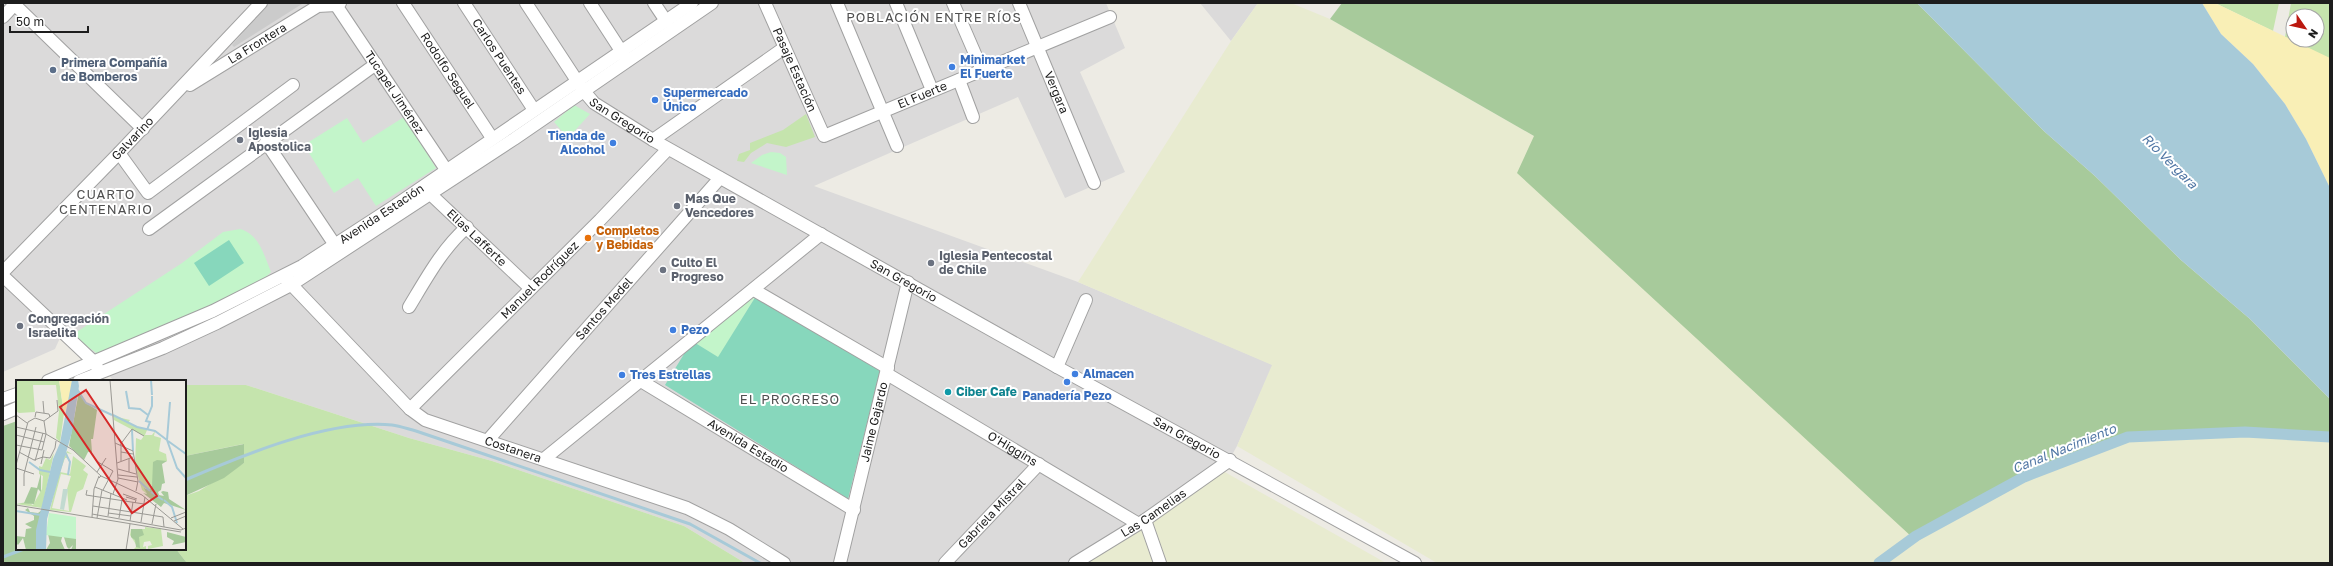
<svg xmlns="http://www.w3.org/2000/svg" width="2333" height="566" font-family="'Golos Text',sans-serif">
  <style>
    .residential { fill: #dbdada }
    .religious { fill: #cbcbcb }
    .farmland { fill: #e8ebd0 }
    .grass { fill: #c5e4ad; fill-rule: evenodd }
    .forest { fill: #a7ca9b }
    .sand { fill: #f9efb6 }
    .park { fill: #c3f5ca }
    .pitch { fill: #87d7bc }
    .water { fill: #a7cad8 }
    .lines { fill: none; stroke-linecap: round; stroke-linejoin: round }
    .stream { stroke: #a7cad8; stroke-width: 3 }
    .canal { stroke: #a7cad8; stroke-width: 11 }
    .minor-casing { stroke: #a1a1a1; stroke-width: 14 }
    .minor { stroke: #fff; stroke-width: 12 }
    .shop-dot { fill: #3f7fe0; stroke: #fff; stroke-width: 1.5 }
    .service-dot { fill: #5c6f8a; stroke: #fff; stroke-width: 1.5 }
    .worship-dot { fill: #6b7280; stroke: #fff; stroke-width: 1.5 }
    .food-dot { fill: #e8710a; stroke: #fff; stroke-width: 1.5 }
    .culture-dot { fill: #0f9aa8; stroke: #fff; stroke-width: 1.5 }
    .labels { text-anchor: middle; stroke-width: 4; stroke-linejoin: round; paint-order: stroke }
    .street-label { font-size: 12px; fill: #1d1d1d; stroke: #fff }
    .shop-label { font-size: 12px; font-weight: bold; fill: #366cbe; stroke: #fff; text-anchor: start }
    .service-label { font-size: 12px; font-weight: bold; fill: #4e5e75; stroke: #fff; text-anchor: start }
    .worship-label { font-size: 12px; font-weight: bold; fill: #5b616d; stroke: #fff; text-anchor: start }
    .food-label { font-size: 12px; font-weight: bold; fill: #c56008; stroke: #fff; text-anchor: start }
    .culture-label { font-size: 12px; font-weight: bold; fill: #0d838f; stroke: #fff; text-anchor: start }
    .neighbourhood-label { font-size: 13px; letter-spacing: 1px; fill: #505050; stroke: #fff }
    .water-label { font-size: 13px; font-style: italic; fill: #5177a5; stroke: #fff }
    .inset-river { fill: none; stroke: #a7cad8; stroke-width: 2 }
    .inset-road { fill: none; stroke: #9a9994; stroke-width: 1 }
    .view { fill: #d62828; fill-opacity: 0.15; stroke: #d62828; stroke-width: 2 }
    .inset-edge { fill: none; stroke: #1d1d1d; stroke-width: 2 }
  </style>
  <rect width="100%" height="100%" fill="#edebe4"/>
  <path class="residential" d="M3 3H1106L1125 48 1080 72 1125 172 1065 198 1018 97 814 186 1078 282 1273 365 1237 446 1223 471 1081 563H745L684 526 492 461 409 438 246 385H185V381H114L64 329 55 349 3 372Z
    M1200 3H1258L1231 41Z"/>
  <path class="religious" d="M269 3 302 4 234 47 232 45Z"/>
  <path class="farmland" d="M1258 3H1291L1330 19 1534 136 2024 477 2128 437 2245 432 2330 437V563H1437L1237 446 1272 365 1078 282 1231 41Z
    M1223 471 1386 563H1082Z"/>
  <path class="grass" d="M2215 3H2279L2273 31Z
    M2291 3H2330V59L2285 37ZM2293 16H2317V40H2293Z
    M806 114 815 137 786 147 767 143 751 153 744 162 737 161 739 154 750 150V143L783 130Z
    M186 385H246L409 438 492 461 684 526 745 563H187L176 549H185V496L199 491 244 463 243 444 185 456Z"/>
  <path class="forest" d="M1342 3H1917L2045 132 2095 176 2181 260 2250 319 2330 399V437L2245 432 2128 437 2024 477 1913 538 1517 173 1534 136 1330 19Z
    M17 421V549H176L187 563H3V426Z
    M244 444V463L224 478 185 496V456Z"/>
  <path class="sand" d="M2202 3H2215L2330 58V188L2306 139 2285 104 2253 64 2221 34Z"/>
  <path class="park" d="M574 105 590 114 568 138 554 122Z
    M404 117 436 168 376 206 358 178 334 193 304 145 347 118 363 143Z
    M771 152 780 153 786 157 787 175 751 163 762 155Z
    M240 229C259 234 264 255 271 272L263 280 225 300 99 355 72 335 182 263 223 232Z
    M756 296 718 358 692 341Z"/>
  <path class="pitch" d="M229 240 244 263 209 286 194 263Z
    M756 296 880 371 848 499 665 385 692 341 718 357Z"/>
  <path class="water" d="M1917 3H2202L2221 34 2253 64 2285 104 2306 139 2330 188V399L2250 319 2181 260 2095 176 2045 132Z"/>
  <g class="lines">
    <path class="stream" d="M185 480C243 455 329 419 392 425 400 426 408 429 416 431L690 524 760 563
      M3 557 24 549"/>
    <path class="canal" d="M1879 563 1916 536 2024 477 2128 437 2245 432 2330 437"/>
    <g class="minor-casing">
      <g id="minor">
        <path d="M13 3 143 129"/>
        <path id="s1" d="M403 3 492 138"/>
        <path id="s2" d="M464 3 534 110"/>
        <path id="s3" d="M526 3 583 90 594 103 653 140 1057 367 1415 563"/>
        <path d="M590 3 625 57"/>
        <path d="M654 3 666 21"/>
        <path id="s4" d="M765 3 824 136 1110 17"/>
        <path d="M837 3 897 146"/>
        <path d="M896 3 932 90"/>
        <path d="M953 3 982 70"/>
        <path id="s5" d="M1019 3 1094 183"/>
        <path id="s6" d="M336 5 451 177"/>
        <path d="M3 17 16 3"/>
        <path d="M959 80 973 117"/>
        <path id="s7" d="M190 85 318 6 336 5 340 3"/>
        <path d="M653 140 784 48"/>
        <path d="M266 142 339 251"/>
        <path d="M119 153 148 193 293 85"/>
        <path id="s8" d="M425 189 530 288"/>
        <path d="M149 229 376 64"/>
        <path id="s9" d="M3 272 119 153 261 3"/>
        <path d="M3 276 93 361 97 367"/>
        <path id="s10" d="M286 279 410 409 425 420 687 508 729 529 784 563"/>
        <path d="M754 290 888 368"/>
        <path d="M409 307C426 279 442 249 467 227"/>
        <path d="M1057 367 1086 300"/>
        <path id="s11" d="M887 374 1137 523"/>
        <path id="s12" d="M48 381 213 311 302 266 396 205 692 3"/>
        <path d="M79 381 163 348 217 323 291 285 514 139 712 3"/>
        <path id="s13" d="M641 381 854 510"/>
        <path d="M3 399 17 394"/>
        <path id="s14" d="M410 409 600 220 668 149"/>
        <path d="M3 414 17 408"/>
        <path id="s15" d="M488 440 720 178"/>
        <path d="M544 459 821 234"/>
        <path d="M1145 520 1160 563"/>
        <path id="s16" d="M840 563 908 282"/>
        <path id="s17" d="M945 563 1039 464"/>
        <path id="s18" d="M1075 563 1145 520 1230 460"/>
      </g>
    </g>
    <use href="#minor" class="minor"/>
  </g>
  <g class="shop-dot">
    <circle cx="952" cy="67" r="4"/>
    <circle cx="655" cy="100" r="4"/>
    <circle cx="613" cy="143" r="4"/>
    <circle cx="673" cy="330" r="4"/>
    <circle cx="1075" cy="374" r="4"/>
    <circle cx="622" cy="375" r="4"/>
    <circle cx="1067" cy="382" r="4"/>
  </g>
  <circle class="service-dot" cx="53" cy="70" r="4"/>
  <g class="worship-dot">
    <circle cx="240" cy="140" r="4"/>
    <circle cx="677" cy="206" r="4"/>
    <circle cx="931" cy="263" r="4"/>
    <circle cx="663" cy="270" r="4"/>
    <circle cx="20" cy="326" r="4"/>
  </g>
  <circle class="food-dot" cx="588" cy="238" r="4"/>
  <circle class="culture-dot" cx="948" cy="392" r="4"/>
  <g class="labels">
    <g class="street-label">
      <text dy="4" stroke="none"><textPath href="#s7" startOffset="79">La Frontera</textPath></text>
      <text dy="4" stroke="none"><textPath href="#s2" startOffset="64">Carlos Puentes</textPath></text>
      <text dy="4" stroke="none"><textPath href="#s4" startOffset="73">Pasaje Estación</textPath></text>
      <text dy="4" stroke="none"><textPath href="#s1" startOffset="81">Rodolfo Seguel</textPath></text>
      <text dy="4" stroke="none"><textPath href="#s6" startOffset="105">Tucapel Jiménez</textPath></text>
      <text dy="4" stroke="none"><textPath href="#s5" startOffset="97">Vergara</textPath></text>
      <text dy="4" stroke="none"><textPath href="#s4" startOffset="252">El Fuerte</textPath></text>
      <text dy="4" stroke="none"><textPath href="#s3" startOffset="154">San Gregorio</textPath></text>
      <text dy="4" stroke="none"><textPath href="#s9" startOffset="186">Galvarino</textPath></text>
      <text dy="4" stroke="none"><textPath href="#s12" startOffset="374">Avenida Estación</textPath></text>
      <text dy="4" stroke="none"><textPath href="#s8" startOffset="71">Elias Lafferte</textPath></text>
      <text dy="4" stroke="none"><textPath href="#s14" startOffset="183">Manuel Rodríguez</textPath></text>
      <text dy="4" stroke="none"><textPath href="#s3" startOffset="478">San Gregorio</textPath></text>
      <text dy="4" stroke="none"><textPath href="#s15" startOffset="175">Santos Medel</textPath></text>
      <text dy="4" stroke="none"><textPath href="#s16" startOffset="145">Jaime Gajardo</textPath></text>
      <text dy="4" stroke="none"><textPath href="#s3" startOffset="802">San Gregorio</textPath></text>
      <text dy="4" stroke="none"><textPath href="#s13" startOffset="125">Avenida Estadio</textPath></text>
      <text dy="4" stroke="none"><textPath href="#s10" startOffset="291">Costanera</textPath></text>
      <text dy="4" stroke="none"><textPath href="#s11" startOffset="146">O'Higgins</textPath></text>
      <text dy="4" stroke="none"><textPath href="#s18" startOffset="93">Las Camelias</textPath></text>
      <text dy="4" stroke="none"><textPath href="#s17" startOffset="68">Gabriela Mistral</textPath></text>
    </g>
    <g class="shop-label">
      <text x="960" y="64">Minimarket<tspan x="960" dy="14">El Fuerte</tspan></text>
      <text x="663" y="97">Supermercado<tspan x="663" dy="14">Único</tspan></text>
      <text x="605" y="140" text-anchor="end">Tienda de<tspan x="605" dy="14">Alcohol</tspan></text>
      <text x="681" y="334">Pezo</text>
      <text x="1083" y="378">Almacen</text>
      <text x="630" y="379">Tres Estrellas</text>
      <text x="1067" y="400" text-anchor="middle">Panadería Pezo</text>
    </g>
    <g class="service-label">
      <text x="61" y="67">Primera Compañía<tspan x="61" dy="14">de Bomberos</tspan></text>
    </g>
    <g class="worship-label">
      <text x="248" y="137">Iglesia<tspan x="248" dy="14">Apostolica</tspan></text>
      <text x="685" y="203">Mas Que<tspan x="685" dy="14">Vencedores</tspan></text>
      <text x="939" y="260">Iglesia Pentecostal<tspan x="939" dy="14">de Chile</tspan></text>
      <text x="671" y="267">Culto El<tspan x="671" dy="14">Progreso</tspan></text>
      <text x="28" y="323">Congregación<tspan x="28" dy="14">Israelita</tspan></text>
    </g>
    <g class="food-label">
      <text x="596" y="235">Completos<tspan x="596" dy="14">y Bebidas</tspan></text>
    </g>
    <g class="culture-label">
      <text x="956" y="396">Ciber Cafe</text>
    </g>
    <g class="neighbourhood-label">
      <text x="934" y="22">POBLACIÓN ENTRE RÍOS</text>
      <text x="106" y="199">CUARTO<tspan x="106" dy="15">CENTENARIO</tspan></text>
      <text x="790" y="404">EL PROGRESO</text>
    </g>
    <g class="water-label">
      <text transform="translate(2170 161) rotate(45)" y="5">Río Vergara</text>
      <text transform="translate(2064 448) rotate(-22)" y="5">Canal Nacimiento</text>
    </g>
  </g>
  <g transform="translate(16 380)">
    <rect width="170" height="170" fill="#edebe4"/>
    <path d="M0 0H43L47 28 43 30 48 29V33L44 62 40 58 43 31 40 5H17L19 32 3 33 0 31ZM97 36 114 40 112 43 131 50 129 55H136L139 51 138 56 145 58 143 71 150 74 151 81 137 82 138 101 133 110 129 108 131 114 126 110 119 86 120 58 125 60 128 56 98 40ZM51 71 56 74 51 73 52 78H49L44 92 54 94 57 76 70 86 67 90 72 94 67 109 61 112 55 132 34 130 44 88ZM45 94 55 96 51 109 53 131 36 128ZM38 73 26 128 0 124 11 122 17 125 26 109 27 96 23 94V86L26 87 30 78 34 80ZM129 147 145 149 147 166 132 169V166L136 165 134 161 128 162 127 167 130 166V169L117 170 121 166 114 155 115 149H129Z" fill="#c5e4ad" fill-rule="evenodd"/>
    <path d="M63 11 70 23 81 30 77 59H75L76 72H72L68 80 53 66ZM141 80 151 81 146 84 149 103 146 104 145 110 142 112 143 115 148 116 145 112 147 111 152 112 153 119 170 130 148 123 145 127 127 113 131 114 128 108 133 110 136 106 137 82ZM25 93V112L22 109 18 124 2 123H8L15 107 21 108ZM12 128 14 132 22 133 26 130 20 155V170H10L7 158 2 165 0 163V156L9 157 10 149 16 148 9 144 18 140V136L9 130ZM115 149H126L128 155 123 157 124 168 120 167 119 160 115 157ZM151 152 170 157V162L156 165 158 161 151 157ZM60 153V170H55L57 165 53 169 51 167 47 154 45 161 49 170H30L34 163 32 154Z" fill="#a7ca9b"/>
    <path d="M47 109H52L48 130 44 129Z" fill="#c2dad0"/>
    <path d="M43 0H56L54 18 48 33Z" fill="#f9efb6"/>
    <path d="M33 133 60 137V159L30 155Z" fill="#c3f5ca"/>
    <path d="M56 0H62L63 6 56 52 31 139 30 170H20V150L37 79 44 63Z" fill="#a7cad8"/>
    <path class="inset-river" d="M135 0 136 15M61 9 70 23 96 35M110 11 113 28 124 29 132 35M97 35 121 47 139 51 151 60 161 88 170 98M116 50 117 71M131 50 134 42 130 41 136 26V16M151 60 154 22M152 61 170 74M49 72 54 82 52 95M13 82 24 90 34 92M123 101 134 111M135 112 147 120M148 120 156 127 161 143M0 131 25 135"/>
    <path class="inset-road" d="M94 0 102 99 97 114M27 21 28 33M0 35 11 43M19 37 20 32 33 34 34 37M28 41 42 31 41 20M28 41 30 54M0 47 30 54 57 70 85 96 83 98M0 55 28 62M99 63 117 71 122 101 120 111M0 65 26 70 30 54M104 65 116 49 128 56M105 65V81M3 72 18 80 27 77 34 78 39 68 40 61M105 72 117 74M113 79V92M19 81 27 53M82 82 97 91 87 110M101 83 117 77M25 84 28 70M0 85 12 42 19 38 28 41M0 88 18 94M102 89 120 94M81 92 90 78M102 95 121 97M85 96 126 115 167 149M102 98 122 102M8 106V94L20 47M79 107 111 120M71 110 70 115 128 124M107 114 121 119M110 117 120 120 119 123M0 125 165 152M77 126 147 137 148 147M92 133 115 136M76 134 165 150 170 148M92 136 95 113M76 137 78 109 83 96M81 138 86 110M103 138 106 120M155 138 170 132M114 141 117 122M158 141 170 136M125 142 129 117M136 144 140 124M110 170 114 144"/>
    <path class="view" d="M70 10 141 116 116 133 44 27Z"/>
    <rect width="170" height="170" class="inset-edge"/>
  </g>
  <rect width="2333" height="566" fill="none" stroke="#1d1d1d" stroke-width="8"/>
  <g transform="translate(2305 28) rotate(124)"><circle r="19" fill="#ffffff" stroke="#a5a5a5"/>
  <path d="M0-3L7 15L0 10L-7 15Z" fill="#bb180f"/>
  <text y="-6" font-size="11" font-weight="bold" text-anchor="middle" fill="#1d1d1d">N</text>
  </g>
  <path d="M10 26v6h78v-6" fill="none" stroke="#1d1d1d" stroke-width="2"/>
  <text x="16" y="26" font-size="12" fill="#1d1d1d" stroke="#ffffff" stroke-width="3" paint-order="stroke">50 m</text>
</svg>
